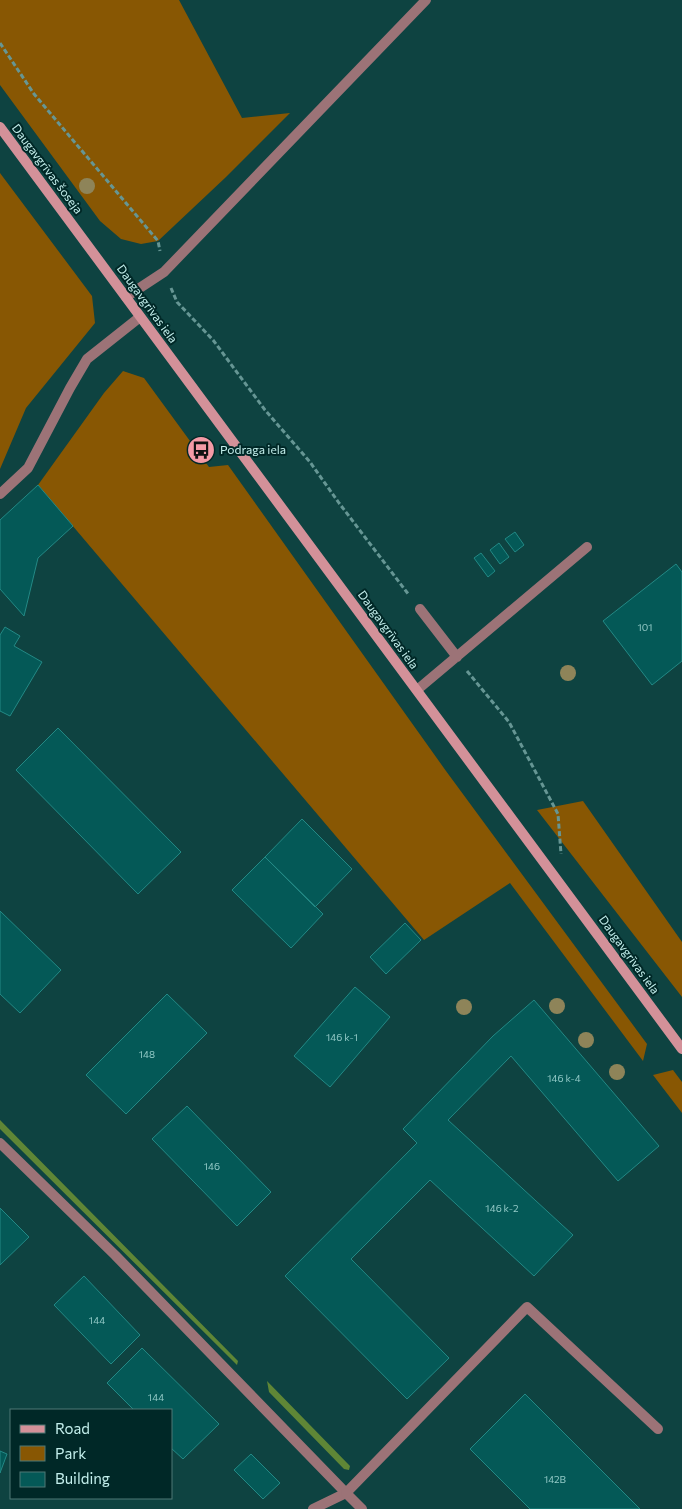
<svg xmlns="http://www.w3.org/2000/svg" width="682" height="1509" font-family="Commissioner,sans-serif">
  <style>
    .green { fill: #885703 }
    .water { fill: #5f8636 }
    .building { fill: #045957; stroke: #238985 }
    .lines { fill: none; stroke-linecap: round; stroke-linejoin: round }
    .path { stroke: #669694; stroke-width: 3; stroke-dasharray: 5 2.5; stroke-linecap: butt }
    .service { stroke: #9c7377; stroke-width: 10 }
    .minor { stroke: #9c7377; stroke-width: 10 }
    .secondary { stroke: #d39199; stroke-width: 10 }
    .tree { fill: #8e8459 }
    .labels { text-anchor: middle; stroke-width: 4; stroke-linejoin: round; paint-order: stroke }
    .number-label { font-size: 10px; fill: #93cac7 }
    .street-label { font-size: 12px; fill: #c3efec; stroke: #002827 }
    .poi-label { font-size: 12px; fill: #c3efec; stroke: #002827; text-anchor: start }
  </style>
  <rect width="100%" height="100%" fill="#0e4341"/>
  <path class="green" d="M0 0H179L242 118 290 113 226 177 158 241 141 244 121 239 100 221 0 85Z
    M0 173 92 296 95 323 26 408 0 469Z
    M123 371 144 378 209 467 228 465 446 771 647 1044 643 1061 510 883 424 940 38 485 104 393Z
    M583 801 682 942V997L537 810Z
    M673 1070 682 1082V1113L653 1075Z"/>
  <path class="water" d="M0 1120 238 1361 237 1365 0 1129Z
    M267 1381 350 1466 349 1470 344 1469 269 1392Z"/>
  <path class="building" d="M38 485 73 526 38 558 24 616 0 589V520Z
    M515 532 524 545 515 552 505 539Z
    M499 543 509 557 500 564 490 550Z
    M481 553 495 571 488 577 474 558Z
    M676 564 682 572V661L652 685 603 621Z
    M5 627 20 636 14 646 42 662 10 716 0 711V635Z
    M58 728 181 852 138 894 16 770Z
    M302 819 352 869 315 907 265 857Z
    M265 857 323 914 291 948 232 890Z
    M0 911 61 970 20 1013 0 994Z
    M405 923 421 940 386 974 370 957Z
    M355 987 390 1017 330 1087 294 1056Z
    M167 994 207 1033 126 1114 86 1075Z
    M534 1000 659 1146 618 1181 511 1056 448 1120 573 1235 534 1276 430 1180 351 1259 449 1358 407 1399 285 1276 417 1143 403 1129 493 1036Z
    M187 1106 271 1192 237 1226 152 1139Z
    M0 1208 29 1237 0 1265Z
    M84 1276 140 1335 111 1364 54 1305Z
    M142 1348 219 1424 183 1459 171 1448V1410H134L107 1383Z
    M525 1394 640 1509H530L470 1449Z
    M0 1451 7 1454 0 1473Z
    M251 1454 280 1483 263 1499 234 1470Z"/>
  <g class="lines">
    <path class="path" d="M0 43 34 94 158 241 160 251
      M171 288 177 302 213 340 265 410 310 462 339 503 409 595
      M467 671 509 722 558 814 561 854"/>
    <path class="service" d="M126 297 164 272 426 0
      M0 494 28 468 70 388 87 359 140 317
      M420 609 457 657
      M417 690 587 547
      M0 1143 115 1255 346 1493
      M313 1509 346 1493 527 1307 658 1429"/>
    <path class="minor" d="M346 1493 362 1509"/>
    <path class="secondary" d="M0 127 682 1049"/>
  </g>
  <g class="tree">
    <circle cx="87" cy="186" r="8"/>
    <circle cx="568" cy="673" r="8"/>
    <circle cx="557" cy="1006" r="8"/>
    <circle cx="464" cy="1007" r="8"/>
    <circle cx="586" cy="1040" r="8"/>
    <circle cx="617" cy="1072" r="8"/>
  </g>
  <defs>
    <g id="bus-disc" transform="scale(1.4375)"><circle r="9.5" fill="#f49aa6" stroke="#002827"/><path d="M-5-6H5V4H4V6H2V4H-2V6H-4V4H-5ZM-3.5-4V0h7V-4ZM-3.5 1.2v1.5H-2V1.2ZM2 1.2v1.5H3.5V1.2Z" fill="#111"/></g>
  </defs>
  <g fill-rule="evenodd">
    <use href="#bus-disc" x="201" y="450"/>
  </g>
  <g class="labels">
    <g class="number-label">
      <text x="645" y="631">101</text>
      <text x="342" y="1041">146 k-1</text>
      <text x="147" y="1058">148</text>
      <text x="564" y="1082">146 k-4</text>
      <text x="212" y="1170">146</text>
      <text x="502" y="1212">146 k-2</text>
      <text x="97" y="1324">144</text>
      <text x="156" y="1401">144</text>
      <text x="555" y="1483">142B</text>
    </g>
    <g class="street-label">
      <text transform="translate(47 169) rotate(53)" y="4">Daugavgrīvas šoseja</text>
      <text transform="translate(147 304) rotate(54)" y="4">Daugavgrīvas iela</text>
      <text transform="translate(388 630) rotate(54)" y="4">Daugavgrīvas iela</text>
      <text transform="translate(629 955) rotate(54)" y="4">Daugavgrīvas iela</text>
    </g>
    <g class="poi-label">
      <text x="220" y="454">Podraga iela</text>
    </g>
  </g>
  <rect x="10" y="1409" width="162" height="90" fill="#002827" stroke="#4e7876"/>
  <rect x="20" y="1425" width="25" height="8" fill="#d39199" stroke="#4e7876"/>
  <text x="55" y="1434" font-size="15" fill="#c3efec">Road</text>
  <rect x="20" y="1446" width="25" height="15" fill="#885703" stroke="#4e7876"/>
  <text x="55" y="1459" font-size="15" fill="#c3efec">Park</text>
  <rect x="20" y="1472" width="25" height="15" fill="#045957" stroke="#4e7876"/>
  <text x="55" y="1484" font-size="15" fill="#c3efec">Building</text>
</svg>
